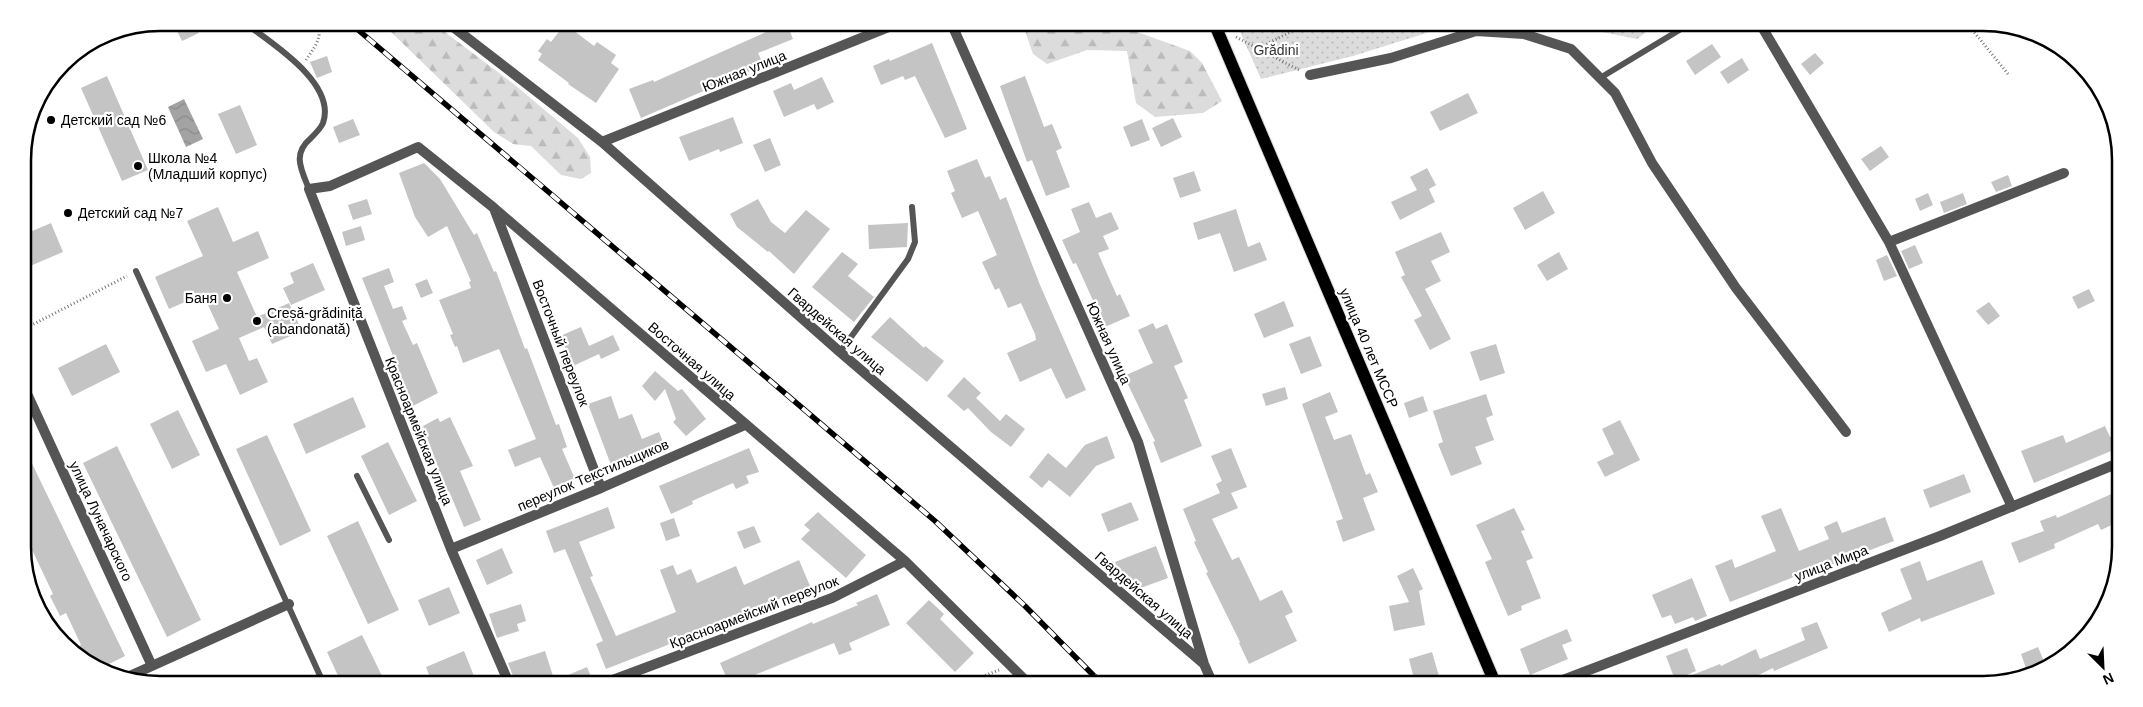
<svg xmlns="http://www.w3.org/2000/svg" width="2143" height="707" font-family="Arial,sans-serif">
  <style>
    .forest { fill: url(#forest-firs) }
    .garden { fill: url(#garden-dots) }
    .water { fill: url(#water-waves) }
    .building { fill: #c4c4c4 }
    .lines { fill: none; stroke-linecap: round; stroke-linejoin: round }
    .primary-casing { stroke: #dbdbdb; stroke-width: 14 }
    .path { stroke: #777; stroke-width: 3; stroke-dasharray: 1 2.5; stroke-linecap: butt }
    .service { stroke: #555; stroke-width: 6 }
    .minor { stroke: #555; stroke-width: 10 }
    .primary { stroke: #000; stroke-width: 12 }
    .rail-casing { stroke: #000; stroke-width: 5.5 }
    .rail { stroke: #fff; stroke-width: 4; stroke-dasharray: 11; stroke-linecap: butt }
    .poi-dot { fill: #000; stroke: #fff; stroke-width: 2 }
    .labels { text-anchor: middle; stroke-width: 4.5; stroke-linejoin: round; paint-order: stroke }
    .park-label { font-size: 14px; fill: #333; stroke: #fff }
    .street-label { font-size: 14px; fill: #000; stroke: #fff }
    .poi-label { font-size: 14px; fill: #000; stroke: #fff; text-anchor: start }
    .rim { fill: none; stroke: #000; stroke-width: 2.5 }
  </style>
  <defs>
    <pattern id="forest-firs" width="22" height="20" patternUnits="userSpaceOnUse" patternTransform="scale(1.25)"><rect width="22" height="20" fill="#dcdcdc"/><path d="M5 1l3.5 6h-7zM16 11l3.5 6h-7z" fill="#bbb"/></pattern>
    <pattern id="garden-dots" width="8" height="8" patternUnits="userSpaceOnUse" patternTransform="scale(1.25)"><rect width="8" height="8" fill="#dcdcdc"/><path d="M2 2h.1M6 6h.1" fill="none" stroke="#bbb" stroke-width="1.8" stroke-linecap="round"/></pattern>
    <pattern id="water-waves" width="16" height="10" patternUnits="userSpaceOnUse" patternTransform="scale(1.25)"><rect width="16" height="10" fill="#a3a3a3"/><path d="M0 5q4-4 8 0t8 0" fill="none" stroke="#8b8b8b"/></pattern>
  </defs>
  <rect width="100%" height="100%" fill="#fff"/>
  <path class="forest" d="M385 23H433L515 85 578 138 590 157 591 173 581 179 561 175 531 146 513 144 494 132 390 31Z
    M1023 25H1118L1190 51 1202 63 1222 101 1203 113 1155 117 1136 103 1127 51 1087 50 1047 64 1033 54Z"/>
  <path class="garden" d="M1237 25 1449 26 1353 56 1261 79Z
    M1572 26H1654L1637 39Z"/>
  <path class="water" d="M184 99 203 139 186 147 168 107Z"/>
  <path class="building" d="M173 23H194L199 33 182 41Z
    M565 24 594 46 597 42 616 55 611 63 619 69 596 103 568 84 569 83 538 60 542 54 538 51 547 39 551 42Z
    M762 24H787L793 39 758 53 764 65 641 118 629 89 653 80 654 82 766 32Z
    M932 43 967 129 945 138 915 76 905 80 903 76 881 85 873 66 889 59 890 61Z
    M1712 44 1721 57 1695 75 1686 61Z
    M1815 53 1824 63 1810 75 1801 64Z
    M327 56 332 72 317 78 310 62Z
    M1742 58 1749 70 1728 84 1720 72Z
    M107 76 148 170 122 181 81 88Z
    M1025 76 1044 127 1052 124 1062 148 1056 151 1070 187 1046 196 1032 160 1027 162 1000 86Z
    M822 77 834 102 817 110 814 104 784 117 773 91 791 83 794 90Z
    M1468 93 1478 113 1440 131 1430 112Z
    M240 105 257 145 236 154 218 114Z
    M733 117 743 143 720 152 719 149 689 161 679 137Z
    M1173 118 1182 137 1161 147 1152 128Z
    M353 119 360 135 339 143 333 127Z
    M1142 119 1150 140 1131 147 1123 127Z
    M770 138 781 165 765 172 753 145Z
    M1881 146 1889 157 1870 171 1861 159Z
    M977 159 985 178 990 176 1000 200 1006 197 1040 285 1086 390 1066 399 1051 368 1020 382 1007 353 1036 340 1035 334 1021 303 1008 308 999 288 995 290 982 262 997 255 978 211 962 218 951 193 955 191 947 171Z
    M424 163 440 179 474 235 477 233 494 272 496 271 525 349 527 348 556 425 559 424 567 447 562 449 575 479 554 488 540 457 515 467 508 450 536 439 499 349 463 363 457 346 455 347 450 335 453 334 439 300 471 288 469 282 471 281 447 226 428 237 415 217 399 173Z
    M1427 168 1436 185 1429 189 1435 202 1400 220 1391 202 1417 190 1410 177Z
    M1194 171 1201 191 1180 198 1173 178Z
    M2008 175 2012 186 1996 192 1991 182Z
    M1543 191 1555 213 1525 230 1513 208Z
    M1928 193 1933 205 1920 211 1915 199Z
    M1963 193 1967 204 1944 213 1940 202Z
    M367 199 372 214 353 220 348 205Z
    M758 199 771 222 785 233 806 210 830 229 794 274 769 251 768 252 737 227 730 214Z
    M1089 202 1096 218 1111 212 1119 229 1103 236 1109 249 1098 253 1117 296 1120 294 1130 316 1105 327 1076 263 1073 264 1062 240 1080 232 1071 209Z
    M218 207 233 242 258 231 269 258 237 272 257 317 289 303 302 331 272 344 264 327 239 338 249 361 257 358 268 382 240 395 226 364 206 372 192 341 219 329 203 294 169 309 155 277 203 256 187 221Z
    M1236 209 1248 247 1260 242 1267 260 1234 272 1220 233 1198 240 1193 223Z
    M51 223 63 252 23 269V235Z
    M908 223 907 247 869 249 868 225Z
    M361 226 365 240 346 246 342 232Z
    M1441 232 1450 252 1431 261 1441 281 1425 289 1451 339 1430 350 1414 320 1422 316 1401 277 1405 275 1395 252Z
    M1915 245 1923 263 1909 269 1901 251Z
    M842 252 858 264 848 276 874 297 854 322 812 287Z
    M1559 252 1568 269 1547 281 1537 265Z
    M1887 255 1897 276 1884 281 1876 260Z
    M313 263 325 290 291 305 283 288 294 283 290 273Z
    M389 268 394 282 384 286 393 309 402 306 407 319 402 321 413 345 417 343 438 393 413 406 362 278Z
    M427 279 433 293 421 298 415 284Z
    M2089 289 2095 301 2078 309 2072 297Z
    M1284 301 1294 326 1264 338 1254 314Z
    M1989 302 2000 316 1988 325 1976 311Z
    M890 317 924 348 925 346 944 361 927 382 871 337Z
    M1153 323 1156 329 1167 324 1183 362 1174 366 1188 398 1184 400 1202 446 1161 463 1153 442 1155 441 1124 376 1153 363 1138 330Z
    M581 327 589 346 613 335 620 350 601 359 599 354 573 366 560 336Z
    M1310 336 1322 366 1301 374 1289 344Z
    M106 344 120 372 72 396 58 368Z
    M1496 344 1505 373 1480 381 1470 352Z
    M655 371 678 391 682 389 706 419 686 436 673 422 676 419 665 389 655 401 642 386Z
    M964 377 981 393 976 398 1000 421 1006 414 1025 429 1011 447 991 432 968 408 964 411 947 396Z
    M1285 387 1288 399 1266 406 1262 394Z
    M1330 392 1338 412 1325 417 1334 440 1351 434 1366 475 1370 473 1378 492 1363 498 1375 530 1343 542 1336 521 1343 519 1302 404Z
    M1486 394 1493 415 1486 418 1494 440 1475 447 1482 464 1451 476 1438 444 1443 442 1433 411Z
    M611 396 619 419 632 414 642 439 659 432 666 449 650 456 647 450 611 465 588 404Z
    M1423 396 1428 411 1409 418 1404 403Z
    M353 397 366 427 306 454 293 424Z
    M178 410 200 455 172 469 150 424Z
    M450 417 473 466 460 471 481 520 464 527 449 491 447 492 423 426 438 418 440 422Z
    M1620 420 1640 460 1605 477 1597 462 1614 454 1602 429Z
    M2105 426 2110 437 2116 434V449L2034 483 2021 451 2063 435 2066 443Z
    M267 435 311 531 280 546 236 449Z
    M1107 436 1115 458 1096 466 1070 497 1049 480 1042 488 1029 477 1048 453 1066 468 1085 445Z
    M388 442 417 501 389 515 361 456Z
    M117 446 201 620 167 637 83 463Z
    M24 447 125 656 103 667 74 649 81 645 66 613 60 616 50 596 53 594 25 535Z
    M749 448 759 472 746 476 749 483 736 489 733 483 692 501 693 504 671 514 659 486Z
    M1231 448 1247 487 1231 493 1238 508 1212 519 1232 560 1239 557 1260 601 1282 590 1293 612 1285 616 1297 641 1249 664 1239 643 1240 642 1206 573 1208 572 1194 542 1196 541 1183 509 1220 493 1216 484 1222 481 1211 456Z
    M1964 474 1971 492 1930 508 1923 490Z
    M2116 492V523L2101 530 2098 524 2054 544 2055 548 2019 563 2011 543 2044 531 2040 521 2056 515 2057 518Z
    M1131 502 1139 520 1108 532 1101 514Z
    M608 507 615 528 579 542 593 576 590 577 616 636 676 612 660 570 673 565 677 575 691 569 697 583 736 566 744 585 799 560 810 586 715 626 714 624 665 646 606 669 596 644 603 641 565 549 554 553 546 531Z
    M1514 508 1525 530 1521 531 1533 558 1526 561 1541 598 1521 606 1522 610 1508 616 1485 562 1492 559 1476 525Z
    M1781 508 1799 551 1829 539 1824 527 1837 521 1842 533 1885 517 1894 541 1804 575V573L1730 602 1715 566 1732 559 1735 568 1776 551 1761 516Z
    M818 512 866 555 846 578 801 539 810 530 804 525Z
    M674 518 680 536 666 541 660 523Z
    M358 521 399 610 368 624 327 536Z
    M754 526 761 542 744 549 737 532Z
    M1156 546 1168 578 1130 592 1123 586 1115 562Z
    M502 548 513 573 487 585 476 560Z
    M1982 560 1995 594 1921 622 1920 618 1889 632 1881 613 1912 599 1900 569 1920 561 1927 581Z
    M1413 568 1423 589 1419 591 1425 625 1394 631 1389 606 1409 602 1397 576Z
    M1692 578 1707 616 1695 621 1693 617 1675 624 1671 615 1662 618 1652 595Z
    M449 587 460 613 429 626 418 600Z
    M877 594 890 625 849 643 852 650 839 655 834 643 752 676 753 678 746 681H728L720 663 812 622 813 624 858 605 856 603Z
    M929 600 944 614 940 619 974 653 955 672 906 623Z
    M521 604 526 621 517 624 519 631 497 638 489 614Z
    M1817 622 1828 648 1774 671 1773 668 1740 684 1735 675 1715 684 1672 683 1720 664 1721 666 1756 649 1760 659 1805 640 1801 628Z
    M1567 629 1572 641 1562 645 1568 659 1530 675 1520 649Z
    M362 635 384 680H340L327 652Z
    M2038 647 2045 664 2027 671 2021 654Z
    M1687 648 1696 671 1675 680 1666 656Z
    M464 651 476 681 431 680 426 667Z
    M545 651 553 676 537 681H515L508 663Z
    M1432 652 1441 683H1415L1409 659Z
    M587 667 593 681H554Z"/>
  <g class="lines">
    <g class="primary-casing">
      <path id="primary" d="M1215 25 1495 683"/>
    </g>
    <path class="path" d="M1143 25 1202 26
      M1970 27 2008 74
      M1236 37 1299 70
      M1257 49 1304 25
      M306 60C313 49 324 37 317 23
      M24 329 127 276
      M969 682 999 670"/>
    <path class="service" d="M245 23C271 43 337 83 323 123 321 128 315 134 311 138 292 154 301 169 309 189
      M1600 78 1686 26
      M136 271 322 680
      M840 352 908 259 915 242 912 207
      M357 476 389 540"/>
    <path class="minor" d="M448 23 602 142 840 352 1204 664
      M952 25 1138 442 1204 664 1212 682
      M1762 27 1889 242
      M1310 75 1391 58 1476 31 1524 34 1571 49 1615 93 1652 163 1736 288 1846 432
      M602 142 896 24
      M495 211 601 488
      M24 387 152 666
      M2012 507 1889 242 2064 173
      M451 549 601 488 745 425
      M123 679 289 604
      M508 681 451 549 309 189 330 186 418 147 494 208 905 561 1027 682
      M610 681 832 598 905 561
      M1555 683 1940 536 2116 464"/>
    <use href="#primary" class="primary"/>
    <g class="rail-casing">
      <path id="rail" d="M350 23 935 521 1025 606 1100 682"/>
    </g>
    <use href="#rail" class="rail"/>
  </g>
  <g class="poi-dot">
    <circle cx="51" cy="120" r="5"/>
    <circle cx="138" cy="166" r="5"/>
    <circle cx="68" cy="213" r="5"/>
    <circle cx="227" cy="298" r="5"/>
    <circle cx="257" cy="321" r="5"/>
  </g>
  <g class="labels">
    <g class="park-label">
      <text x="1276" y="55">Grădini</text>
    </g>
    <g class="street-label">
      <text transform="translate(744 71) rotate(-22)" y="5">Южная улица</text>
      <text transform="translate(837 331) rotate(41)" y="5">Гвардейская улица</text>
      <text transform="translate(561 343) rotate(69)" y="5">Восточный переулок</text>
      <text transform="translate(1109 343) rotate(66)" y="5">Южная улица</text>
      <text transform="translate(1369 348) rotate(67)" y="5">улица 40 лет МССР</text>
      <text transform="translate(692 361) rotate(41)" y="5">Восточная улица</text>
      <text transform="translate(419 431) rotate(68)" y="5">Красноармейская улица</text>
      <text transform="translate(593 475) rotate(-23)" y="5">переулок Текстильщиков</text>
      <text transform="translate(101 521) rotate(65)" y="5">улица Луначарского</text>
      <text transform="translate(1831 563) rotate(-21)" y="5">улица Мира</text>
      <text transform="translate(1144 595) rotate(41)" y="5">Гвардейская улица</text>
      <text transform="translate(754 612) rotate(-21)" y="5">Красноармейский переулок</text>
    </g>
    <g class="poi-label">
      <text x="61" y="125">Детский сад №6</text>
      <text x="148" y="163">Школа №4<tspan x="148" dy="16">(Младший корпус)</tspan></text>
      <text x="78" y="218">Детский сад №7</text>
      <text x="217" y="303" text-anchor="end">Баня</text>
      <text x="267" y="318">Creșă-grădiniță<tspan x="267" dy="16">(abandonată)</tspan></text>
    </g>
  </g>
  <path d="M0 0H2143V707H0ZM160 31H1983A129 129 0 0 1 2112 160V547A129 129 0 0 1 1983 676H160A129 129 0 0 1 31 547V160A129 129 0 0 1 160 31Z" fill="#fff" fill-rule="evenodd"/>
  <path class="rim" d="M160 31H1983A129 129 0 0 1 2112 160V547A129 129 0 0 1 1983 676H160A129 129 0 0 1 31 547V160A129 129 0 0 1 160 31Z"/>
  <g transform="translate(2103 667) rotate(156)" stroke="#ffffff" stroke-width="4" paint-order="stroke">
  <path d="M0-4L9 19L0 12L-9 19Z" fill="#000000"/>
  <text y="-8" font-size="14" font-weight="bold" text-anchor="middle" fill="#000000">N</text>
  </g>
</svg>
